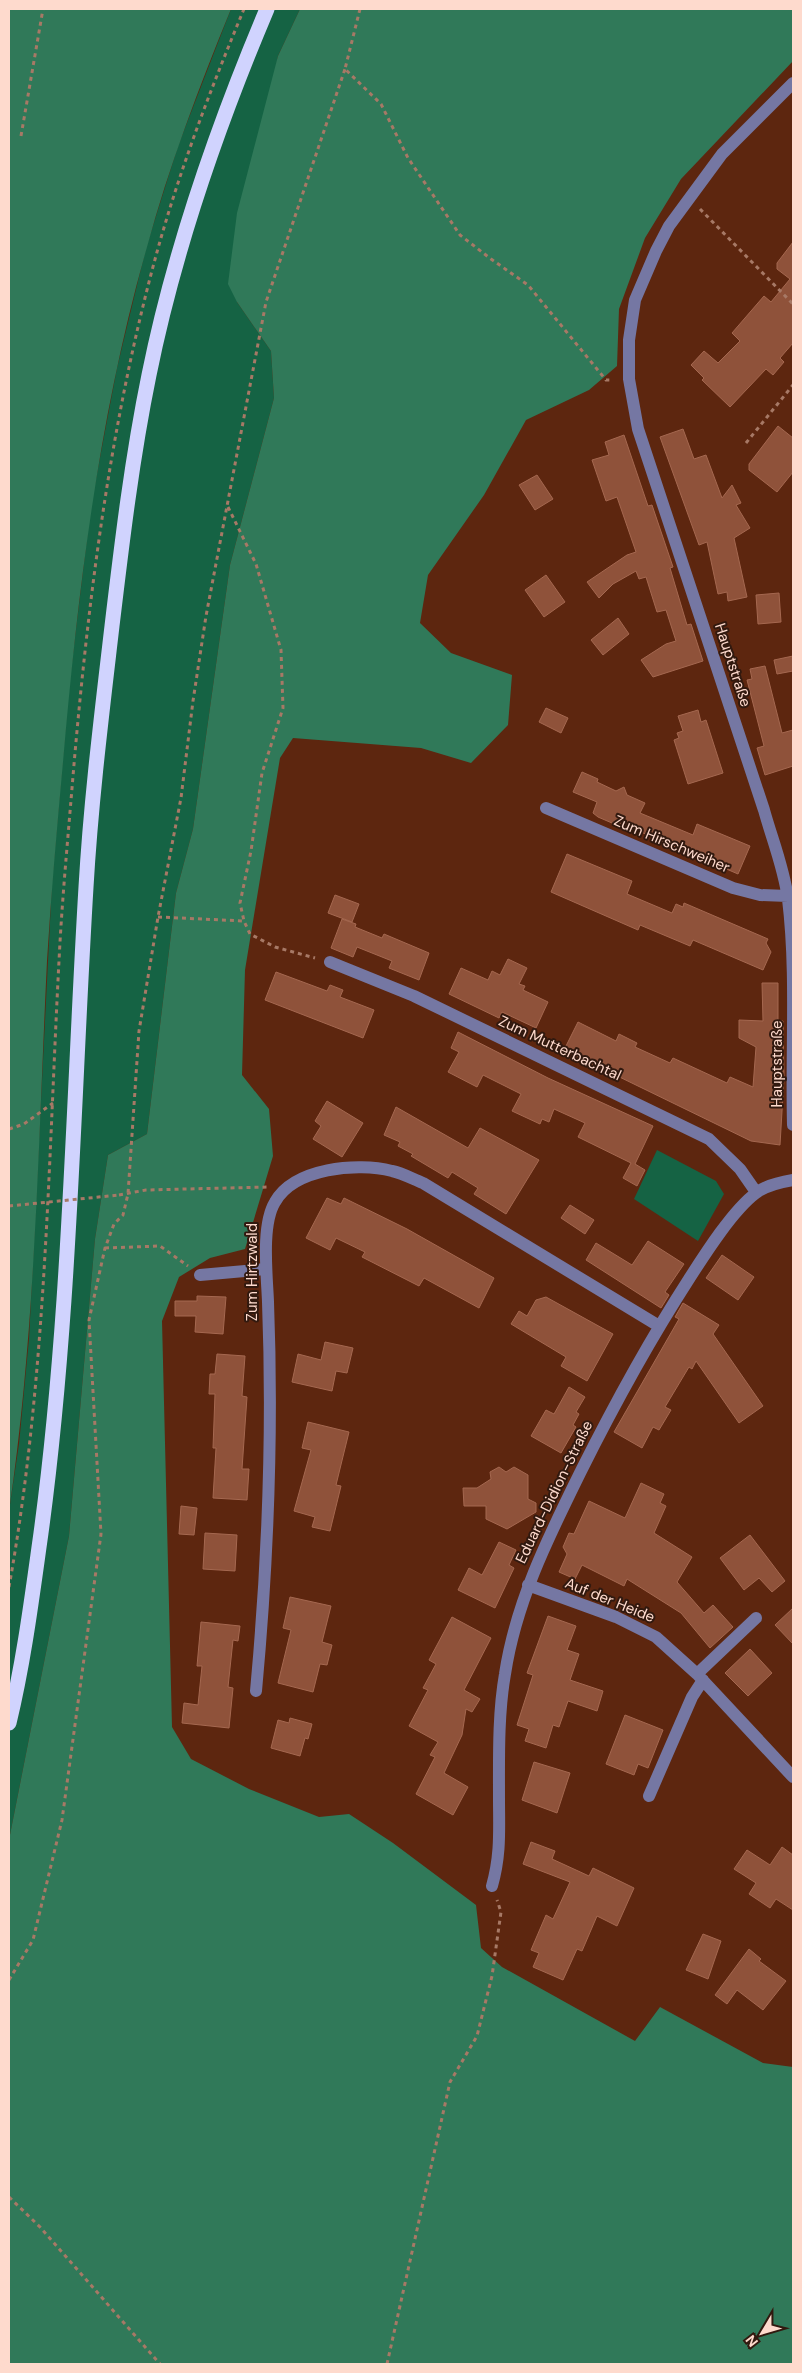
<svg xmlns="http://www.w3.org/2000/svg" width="802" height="2373" font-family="'DM Sans',sans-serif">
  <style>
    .green { fill: #156344 }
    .forest { fill: #307959 }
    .building { fill: #8f523a; stroke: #a56850 }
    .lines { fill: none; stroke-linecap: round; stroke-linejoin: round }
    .path { stroke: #a77966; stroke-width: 3; stroke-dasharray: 4 4; stroke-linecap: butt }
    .minor { stroke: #7577a3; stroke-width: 12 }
    .highway { stroke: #d0d3fe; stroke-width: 15 }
    .path-bridge { stroke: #a77966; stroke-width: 3; stroke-dasharray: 4 4; stroke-linecap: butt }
    .labels { text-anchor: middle; stroke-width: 4; stroke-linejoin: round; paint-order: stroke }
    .street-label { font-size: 15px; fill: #fedacd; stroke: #31190f }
  </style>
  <rect width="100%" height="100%" fill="#5d260f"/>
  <path class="green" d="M231 9H300L278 56 237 302 271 351 274 398 230 565 193 829 176 893 147 1134 108 1155 95 1239 69 1536 9 1840V1511L19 1444 29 1339 52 882 69 687 91 505 117 368 146 248 178 146Z
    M657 1150 716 1181 724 1194 698 1241 634 1199Z"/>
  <path class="forest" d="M9 9H231C199 87 169 166 147 247 99 415 78 589 63 762 57 828 51 894 47 961 38 1145 36 1329 9 1511Z
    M300 9H793V61L681 179 645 238 619 309 617 366 589 390 526 420 484 495 428 575 420 623 451 653 512 675 508 725 471 763 421 748 293 738 280 758 245 970 242 1075 269 1109 273 1156 245 1249 210 1258 179 1277 162 1321 172 1727 191 1759 249 1789 319 1817 349 1814 393 1843 476 1905 481 1948 502 1967 635 2041 660 2007 763 2063 793 2067V2364H9V1840L69 1536 95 1239 108 1155 147 1134 176 893 193 829 230 565 274 398 271 351 237 302 228 284 237 213 278 56Z"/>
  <path class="building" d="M793 242V343L780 358 784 362 773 375 766 369 730 407 702 380 704 378 691 365 704 351 718 363 740 341 732 333 764 296 771 302 790 279 777 269V263Z
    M778 426 793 438V472L777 492 749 470V464Z
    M683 429 694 459 706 455 722 498 732 485 741 503 736 505 750 528 734 538 747 597 728 601 727 592 718 594 707 542 699 545 660 437Z
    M624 435 648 506 652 505 673 567 670 568 687 625 691 624 703 661 653 677 641 660 666 644 676 641 666 610 657 612 646 577 639 579 636 571 613 584 599 598 587 582 627 555 636 552 617 497 606 501 592 460 609 455 605 442Z
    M537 475 553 499 535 510 519 485Z
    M546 575 565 602 544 617 525 590Z
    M779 593 781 622 758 624 756 595Z
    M618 618 629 634 603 655 591 640Z
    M793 656V671L777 674 774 660Z
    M765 666 782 733 793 730V766L765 775 757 748 764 746 747 680 752 679 750 669Z
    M546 708 568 718 561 733 539 722Z
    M698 710 701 722 706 720 723 773 688 784 674 740 679 738 677 733 683 731 678 716Z
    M582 772 598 779 597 782 616 791 624 787 627 795 645 803 640 813 693 835 697 824 750 846 738 874 634 829 633 832 598 817 593 813 597 802 573 792Z
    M567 854 632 881 627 894 672 913 676 904 683 907 684 903 768 939 766 943 771 952 763 970 693 940 690 946 640 925 638 930 551 892Z
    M335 895 359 904 352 922 328 913Z
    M342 919 356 924 355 927 382 938 384 934 429 953 419 980 389 968 392 961 357 947 353 957 331 948Z
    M508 959 527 968 519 984 525 986 523 990 548 1002 536 1028 502 1012 499 1018 449 994 461 968 488 980 492 971 500 975Z
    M276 972 327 991 330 985 343 990 340 997 374 1010 363 1038 265 1000Z
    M762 983H778V1021H783L784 1077 780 1145 751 1141 564 1050 578 1022 616 1041 619 1034 637 1043 635 1047 670 1063 673 1058 727 1083 730 1077 753 1087 756 1047 739 1038V1020L763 1021Z
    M458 1032 548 1078 653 1126 635 1164 645 1170 637 1186 623 1178 631 1163 578 1137 585 1123 554 1109 549 1122 542 1119 540 1124 512 1111 521 1094 483 1075 477 1087 448 1072 459 1052 451 1048Z
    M327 1101 363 1123 342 1157 313 1139 321 1126 315 1121Z
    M396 1107 468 1148 480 1128 539 1160 506 1214 474 1194 478 1188 452 1172 448 1178 411 1156 413 1154 398 1146 400 1142 384 1135Z
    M327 1198 341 1204 344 1198 407 1229 494 1278 479 1308 424 1278 419 1286 362 1257 365 1252 336 1238 330 1250 306 1238Z
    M570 1205 594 1220 585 1234 561 1218Z
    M648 1241 684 1264 665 1292 669 1295 661 1308 586 1260 596 1243 632 1265Z
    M722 1255 754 1277 738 1300 706 1278Z
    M197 1296 226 1297 223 1334 195 1332 196 1316H175V1301H197Z
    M546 1297 613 1334 587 1381 561 1366 566 1357 511 1324 519 1311 527 1316 536 1300Z
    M683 1303 719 1325 713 1334 763 1406 739 1423 696 1361 692 1369 689 1367 665 1407 671 1410 659 1430 653 1427 642 1448 614 1432 679 1319 675 1317Z
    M325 1342 353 1348 347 1373 336 1371 332 1391 292 1382 298 1354 321 1360Z
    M217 1354 245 1356 242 1396 247 1397 242 1469H249L247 1500 213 1498 216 1448H213L215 1394H209L210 1374H215Z
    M569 1387 585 1397 576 1412 579 1414 573 1425 576 1427 561 1453 531 1436 546 1410 554 1414Z
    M308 1422 349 1432 336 1485 341 1486 330 1531 312 1527 315 1517 294 1511 311 1450 302 1448Z
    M499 1467 506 1472 514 1467 528 1475V1499L536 1503V1512L507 1529 486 1519V1506H464L463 1488H477L491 1479 490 1472Z
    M641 1483 664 1494 660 1503 666 1506 654 1533 692 1557 677 1582 704 1613 713 1605 733 1627 710 1648 681 1613 627 1579 624 1586 582 1565 575 1579 559 1572 567 1554 563 1547 569 1533 574 1534 589 1501 625 1518Z
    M181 1506 197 1508 194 1535 179 1534Z
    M205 1533 237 1535 235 1571 203 1569Z
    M750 1535 785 1581 772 1592 759 1578 744 1590 720 1558Z
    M499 1542 516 1550 509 1565 514 1568 495 1608 458 1590 469 1568 482 1575Z
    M290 1597 331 1606 322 1642 332 1645 327 1665 320 1664 313 1692 278 1683 291 1630 283 1628Z
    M793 1608V1644L775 1625Z
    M548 1616 576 1626 567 1650 579 1654 570 1680 603 1691 597 1711 568 1701 559 1727 553 1725 546 1748 525 1741 529 1729 517 1725 533 1675 527 1673Z
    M452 1617 491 1638 464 1690 480 1699 472 1712 466 1709 462 1735 444 1773 468 1787 453 1815 416 1794 435 1757 430 1755 438 1742 409 1726 428 1690 423 1688 436 1664 429 1660Z
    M201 1622 240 1626 238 1641 233 1640 228 1687 233 1688 229 1728 182 1723 184 1703 198 1705 202 1666H197Z
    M750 1649 772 1673 748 1696 725 1673Z
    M625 1715 663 1730 648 1768 638 1764 634 1775 606 1764Z
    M290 1718 312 1724 308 1739 305 1738 300 1756 271 1748 278 1720 289 1723Z
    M534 1762 570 1773 557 1813 522 1800Z
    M531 1842 555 1851 552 1859 589 1876 593 1868 634 1888 617 1926 597 1916 582 1951 577 1949 563 1980 533 1967 539 1953 531 1950 546 1915 553 1919 570 1882 523 1864Z
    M782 1847 793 1855V1910L776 1899 770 1908 749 1894 756 1883 734 1869 747 1850 770 1865Z
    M703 1934 721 1941 708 1979 686 1970Z
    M749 1949 761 1959 759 1961 786 1981 763 2010 737 1990 727 2004 715 1995Z"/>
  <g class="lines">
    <path class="path" d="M360 9 345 69 381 104 408 158 460 235 491 259 528 285 606 380H613
      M21 136 43 9
      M700 209 793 304
      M746 443 793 385
      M228 507 256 564 281 650 283 708 262 773 251 851 240 903 244 921 250 934 275 947 315 958
      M158 917 244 921
      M9 1129 24 1124 53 1103
      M119 1195 146 1190 269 1187
      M105 1248 160 1246 188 1266
      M9 1587C46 1381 48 1170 59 961 62 899 68 838 73 776 88 600 110 423 157 252 180 169 211 88 244 9
      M9 1980 33 1940 62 1820 101 1534 89 1320 105 1248 114 1224 123 1215 128 1194 139 1031 158 917 181 798 193 701 206 616 266 302 345 69
      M9 2197 40 2227 160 2364
      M387 2364 450 2082 477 2036 492 1976 501 1912 497 1900"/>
    <path class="minor" d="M793 83 722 154 669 226 656 251 635 300 629 340V379L638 429 764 810C772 839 784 868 788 899 797 973 791 1050 793 1125
      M546 808 733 888 760 895 788 896
      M330 962 414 996 709 1139 740 1169 756 1192
      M200 1275 266 1269
      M528 1585 616 1617 656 1637 697 1674 793 1777
      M697 1674 756 1618
      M256 1691C268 1561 273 1432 268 1302 267 1275 261 1225 275 1202 294 1168 357 1162 392 1171 402 1173 413 1179 423 1183L659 1326
      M649 1796 692 1697 703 1680
      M492 1886C501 1854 499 1830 499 1798 499 1757 498 1714 505 1674 516 1601 549 1536 581 1471 614 1405 649 1341 689 1279 705 1254 733 1210 756 1193 766 1185 781 1182 793 1180"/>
    <path class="highway" d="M9 1723C24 1661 32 1597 41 1533 70 1319 73 1103 86 887 91 800 102 712 112 626 122 542 132 458 149 375 174 251 218 125 267 9"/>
    <path class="path-bridge" d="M9 1206 119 1195"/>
  </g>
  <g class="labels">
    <g class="street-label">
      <text transform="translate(733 665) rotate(72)" y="5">Hauptstraße</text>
      <text transform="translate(672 844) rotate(23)" y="5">Zum Hirschweiher</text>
      <text transform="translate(560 1048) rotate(25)" y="5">Zum Mutterbachtal</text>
      <text transform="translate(777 1064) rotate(-90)" y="5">Hauptstraße</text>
      <text transform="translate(252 1272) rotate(-90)" y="5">Zum Hirtzwald</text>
      <text transform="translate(554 1492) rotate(-64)" y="5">Eduard-Didion-Straße</text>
      <text transform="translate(610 1600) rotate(22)" y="5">Auf der Heide</text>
    </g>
  </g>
  <rect width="802" height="2373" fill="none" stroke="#fedacd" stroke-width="20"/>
  <g transform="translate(762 2333) rotate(232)" stroke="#31190f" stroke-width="4" paint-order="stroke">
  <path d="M0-4L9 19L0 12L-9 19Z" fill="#fedacd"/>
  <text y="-8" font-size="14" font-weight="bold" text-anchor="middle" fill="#fedacd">N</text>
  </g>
</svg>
